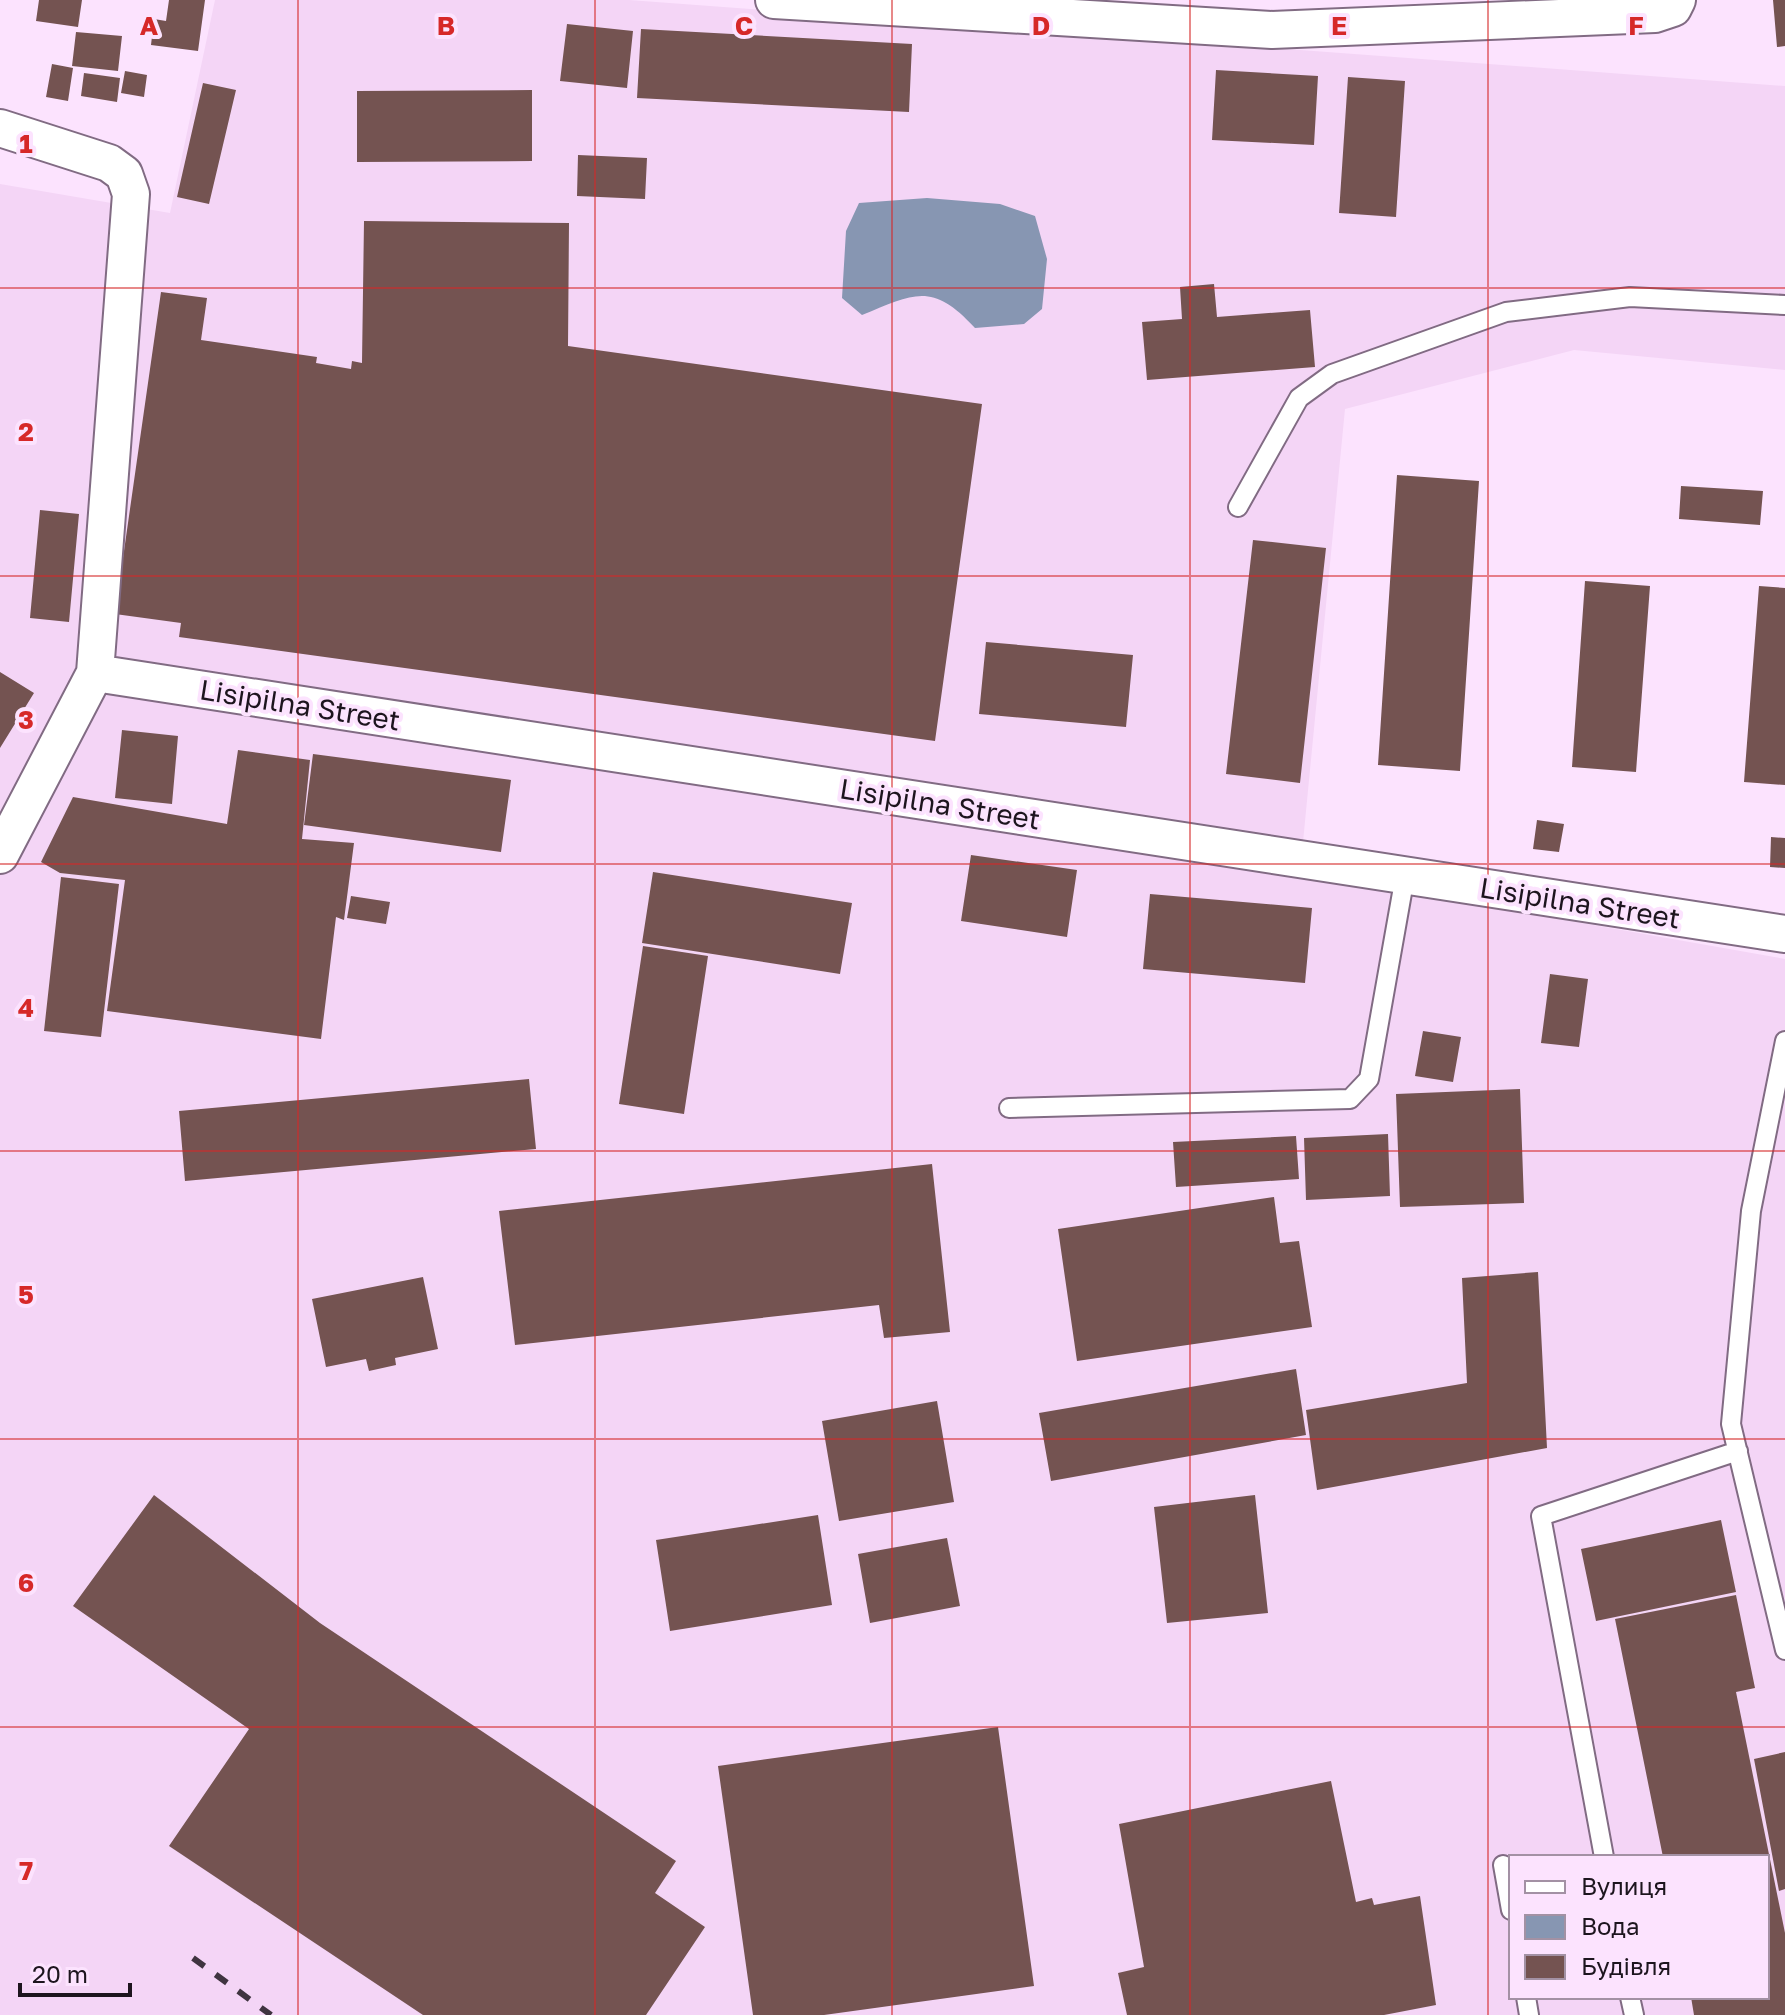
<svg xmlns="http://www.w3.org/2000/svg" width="1785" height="2015" font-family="'Golos Text',sans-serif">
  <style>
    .built { fill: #f4d5f6; fill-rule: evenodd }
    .water { fill: #8796b2 }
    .building { fill: #745351 }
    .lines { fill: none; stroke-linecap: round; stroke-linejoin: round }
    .service-casing { stroke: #816b83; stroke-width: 22 }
    .minor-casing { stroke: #816b83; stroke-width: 40 }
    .service { stroke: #fff; stroke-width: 18 }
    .minor { stroke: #fff; stroke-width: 36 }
    .rail { stroke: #3f3440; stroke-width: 6; stroke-dasharray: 14 14; stroke-linecap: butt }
    .grid { fill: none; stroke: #d62828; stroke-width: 2; stroke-opacity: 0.55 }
    .labels { text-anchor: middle; stroke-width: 8; stroke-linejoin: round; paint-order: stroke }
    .street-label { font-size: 28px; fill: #1d151e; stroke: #fce3fe }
    .grid-label { font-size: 26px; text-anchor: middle; font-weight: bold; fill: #d62828; stroke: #fce3fe; stroke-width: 8; stroke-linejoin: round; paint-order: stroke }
  </style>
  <rect width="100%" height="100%" fill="#fce3fe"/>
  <path class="built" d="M215 0H629L1785 86V370L1574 350 1345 409 1300 873 1785 959V2015H0V184L170 213ZM1511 1857H1767V1997H1511Z"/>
  <path class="water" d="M927 198 1000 204 1035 216 1047 259 1042 309 1024 324 975 328C932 281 914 294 862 315L842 298 846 231 859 203Z"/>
  <path class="building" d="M39 0H82L78 27 36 21Z
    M169 0H205L198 51 151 45 154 19 166 21Z
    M1773 0H1785V46L1777 47Z
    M567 24 633 31 627 88 560 81Z
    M641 29 912 44 909 112 637 98Z
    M76 32 122 36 118 71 72 66Z
    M52 64 73 68 68 101 46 97Z
    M1216 70 1318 76 1314 145 1212 140Z
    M125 71 147 75 144 97 121 93Z
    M84 73 120 78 117 102 81 96Z
    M1348 77 1405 81 1396 217 1339 213Z
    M203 83 236 90 209 204 177 197Z
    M532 90V161L357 162V91Z
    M578 155 647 158 645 199 577 196Z
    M364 221 569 223 568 346 982 404 935 741 179 637 181 623 115 614 161 292 207 298 201 340 317 357 316 363 351 369 352 361 362 363Z
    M1214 284 1217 317 1310 310 1315 367 1147 380 1142 322 1182 319 1180 287Z
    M1397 475 1479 481 1460 771 1378 765Z
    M1681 486 1763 491 1760 525 1679 519Z
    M40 510 79 514 69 622 30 618Z
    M1253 540 1326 548 1300 783 1226 774Z
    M1585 581 1650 586 1636 772 1572 767Z
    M1759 586 1785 588V785L1744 782Z
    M986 642 1133 655 1126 727 979 714Z
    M0 672 34 693 0 748Z
    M122 730 178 736 172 804 115 798Z
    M238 750 310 760 302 839 354 843 344 920 336 917 321 1039 107 1011 125 880 60 873 41 862 73 797 227 824Z
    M313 754 511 780 501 852 304 825Z
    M1537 820 1564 824 1559 852 1533 849Z
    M1771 837 1785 838V868L1770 867Z
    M971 855 1077 870 1067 937 961 921Z
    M653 872 852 903 840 974 642 943Z
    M61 877 119 884 101 1037 44 1031Z
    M1150 894 1312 908 1305 983 1143 969Z
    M351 896 390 902 386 924 347 918Z
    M643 946 708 956 684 1114 619 1104Z
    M1550 974 1588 979 1579 1047 1541 1043Z
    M1423 1031 1461 1037 1453 1082 1415 1076Z
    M529 1079 536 1149 185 1181 179 1111Z
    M1520 1089 1524 1203 1400 1207 1396 1094Z
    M1388 1134 1390 1196 1306 1200 1304 1138Z
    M1296 1136 1299 1179 1176 1187 1173 1142Z
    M932 1164 950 1332 884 1338 879 1305 515 1345 499 1211Z
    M1274 1197 1280 1243 1299 1241 1312 1327 1077 1361 1058 1229Z
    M1538 1272 1547 1448 1317 1490 1306 1410 1467 1383 1462 1278Z
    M423 1277 438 1349 395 1358 396 1365 369 1371 366 1359 326 1367 312 1299Z
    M1296 1369 1306 1435 1051 1481 1039 1413Z
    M937 1401 954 1502 839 1521 822 1421Z
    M154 1495 320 1623 676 1861 655 1893 705 1927 646 2015H423L169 1846 249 1729 73 1606Z
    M1255 1495 1268 1613 1167 1623 1154 1507Z
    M818 1515 832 1605 670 1631 656 1540Z
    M1721 1520 1736 1592 1596 1621 1581 1549Z
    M947 1538 960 1606 870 1623 858 1554Z
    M1736 1595 1755 1688 1736 1692 1785 1933V2015H1694L1691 1997H1767V1857H1663L1615 1619Z
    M998 1727 1034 1986 824 2015H753L718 1766Z
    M1785 1752V1889L1779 1891 1754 1759Z
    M1331 1781 1356 1902 1372 1898 1374 1905 1420 1896 1436 2005 1384 2015H1127L1118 1973 1144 1967 1119 1824Z"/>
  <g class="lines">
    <g class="service-casing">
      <path id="service" d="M1238 507 1299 398 1332 374 1506 312 1630 297 1785 305
        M1785 1041 1751 1211 1731 1424 1785 1650
        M1009 1108 1350 1099 1369 1079 1405 876
        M1604 1857 1541 1516 1738 1451
        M1503 1865 1511 1910
        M1526 1997 1529 2015
        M1630 1997 1634 2015"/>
    </g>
    <g class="minor-casing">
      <path id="minor" d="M774 0 1272 30 1655 14 1673 8 1677 0
        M0 128 109 163 124 174 131 194 95 673 0 855
        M95 673 1785 934"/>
    </g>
    <use href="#service" class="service"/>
    <use href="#minor" class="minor"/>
    <path class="rail" d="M193 1958 271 2015"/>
  </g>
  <path class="grid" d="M298 0V2015M595 0V2015M892 0V2015M1190 0V2015M1488 0V2015M0 288H1785M0 576H1785M0 864H1785M0 1151H1785M0 1439H1785M0 1727H1785"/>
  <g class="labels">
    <g class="street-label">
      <text transform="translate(300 705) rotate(9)" y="10">Lisipilna Street</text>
      <text transform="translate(940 804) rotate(9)" y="10">Lisipilna Street</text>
      <text transform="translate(1580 903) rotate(9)" y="10">Lisipilna Street</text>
    </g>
  </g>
  <g class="grid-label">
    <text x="149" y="35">A</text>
    <text x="446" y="35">B</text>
    <text x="744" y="35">C</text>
    <text x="1041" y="35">D</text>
    <text x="1339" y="35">E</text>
    <text x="1636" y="35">F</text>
    <text x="26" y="153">1</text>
    <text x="26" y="441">2</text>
    <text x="26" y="729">3</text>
    <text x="26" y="1017">4</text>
    <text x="26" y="1304">5</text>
    <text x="26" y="1592">6</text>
    <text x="26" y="1880">7</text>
  </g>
  <rect x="1509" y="1855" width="260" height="144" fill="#fce3fe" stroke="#a391a4" stroke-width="2"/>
  <rect x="1525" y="1881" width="40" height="12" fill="#ffffff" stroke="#a391a4" stroke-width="2"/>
  <text x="1581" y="1895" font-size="24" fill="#1d151e">Вулиця</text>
  <rect x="1525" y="1915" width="40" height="24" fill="#8796b2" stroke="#a391a4" stroke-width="2"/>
  <text x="1581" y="1935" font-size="24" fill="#1d151e">Вода</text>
  <rect x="1525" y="1955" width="40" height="24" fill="#745351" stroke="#a391a4" stroke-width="2"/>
  <text x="1581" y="1975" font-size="24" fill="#1d151e">Будівля</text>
  <path d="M20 1983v12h110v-12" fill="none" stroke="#1d151e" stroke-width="4"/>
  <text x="32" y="1983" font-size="24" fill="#1d151e" stroke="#fce3fe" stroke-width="6" paint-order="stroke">20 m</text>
</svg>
